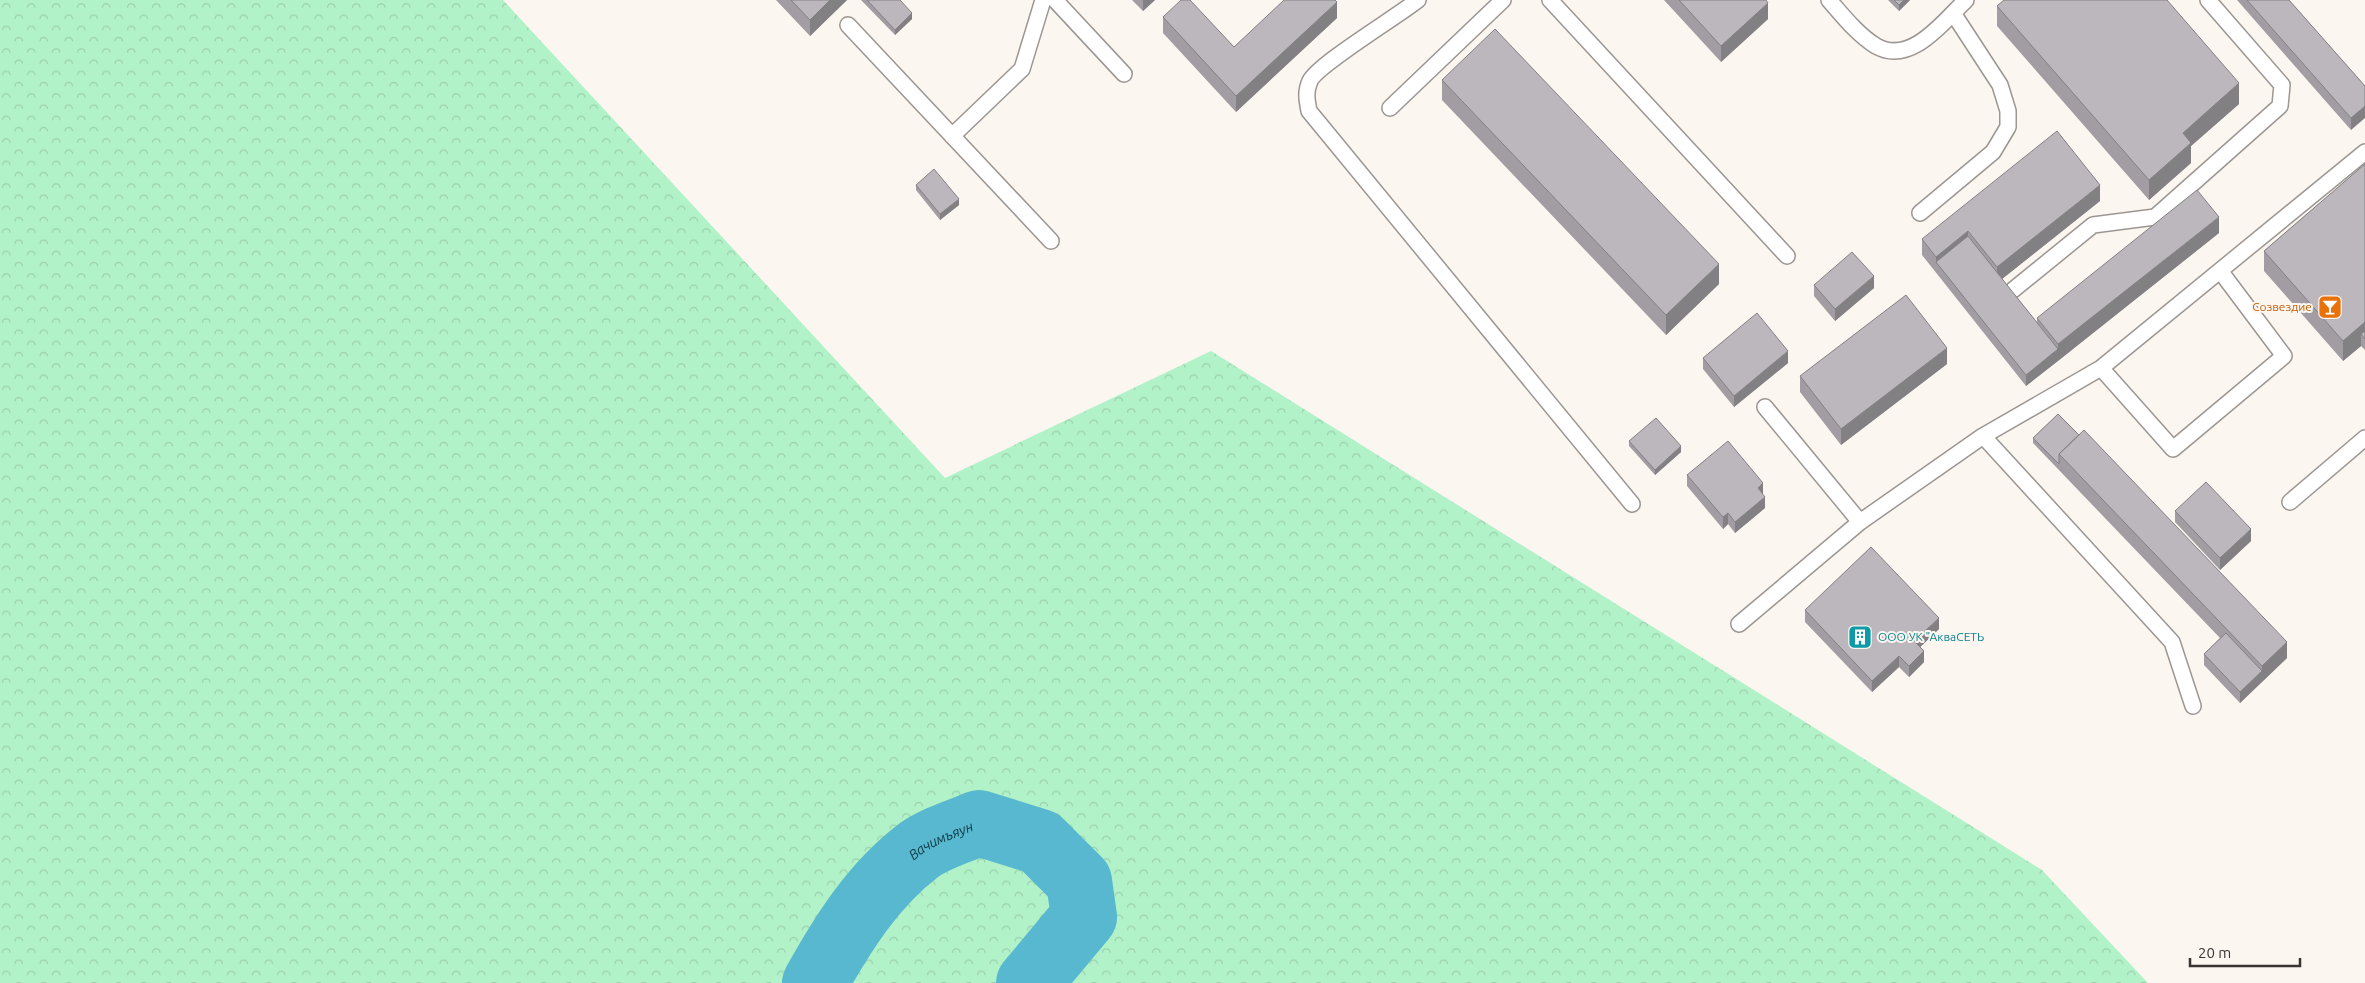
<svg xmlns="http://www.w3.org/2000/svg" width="2365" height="983" font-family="Ubuntu,sans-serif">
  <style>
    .forest { fill: url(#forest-crowns) }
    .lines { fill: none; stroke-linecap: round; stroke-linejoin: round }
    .river { stroke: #58b8cf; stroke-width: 66 }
    .service-casing { stroke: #9c9692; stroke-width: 18 }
    .service { stroke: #fff; stroke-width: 15 }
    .wall { fill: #a19da3 }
    .shaded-wall { fill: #838084 }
    .building { fill: #bbb7bd; stroke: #838084 }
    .labels { text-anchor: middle; stroke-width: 4; stroke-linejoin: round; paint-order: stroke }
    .food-label { font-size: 12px; fill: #c56008; stroke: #fcf6f1; text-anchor: end }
    .culture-label { font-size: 12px; fill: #0d838f; stroke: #fcf6f1; text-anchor: start }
    .water-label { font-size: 14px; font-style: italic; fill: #0c3a44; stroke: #fcf6f1 }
  </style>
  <defs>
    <pattern id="forest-crowns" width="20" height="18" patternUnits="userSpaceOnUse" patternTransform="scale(1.25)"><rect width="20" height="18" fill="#b2f2c8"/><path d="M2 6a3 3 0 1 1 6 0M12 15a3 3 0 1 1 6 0" fill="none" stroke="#9ad0ac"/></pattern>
  </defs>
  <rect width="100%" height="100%" fill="#fcf6f1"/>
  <path class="forest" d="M0 0H503L945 478 1211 351 2042 870 2148 983H0Z"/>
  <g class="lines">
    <path class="river" id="s1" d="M815 983C843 933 873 885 919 850 936 838 960 831 979 823L1040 842 1079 881 1084 917 1029 983"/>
    <g class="service-casing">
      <path id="service" d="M1055 0 1124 74
        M1418 0C1398 16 1317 65 1310 81 1305 92 1307 100 1309 111L1632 504
        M1550 0 1787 256
        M1829 0C1843 16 1858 35 1876 46 1911 66 1944 21 1966 0
        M848 25 1051 241
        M1390 108 1503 0
        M952 136 1022 69 1043 0
        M1920 213 1993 152 2008 127V111L2000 85 1953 13
        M2013 290 2093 225 2155 217 2280 106 2282 85 2208 0
        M2101 368 2173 449 2284 356 2221 272
        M1765 407 1860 522
        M1983 436 2172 642 2193 706
        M2290 502 2365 438
        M1739 624 1860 522 1983 436 2101 368 2365 152"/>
    </g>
    <use href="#service" class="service"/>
  </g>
  <path class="wall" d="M776 0H847L810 36Z
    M861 0H900L912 19 895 35Z
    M1132 0H1155L1143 11Z
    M1664 0H1766L1768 19 1721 62Z
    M1888 0H1910L1899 11Z
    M2237 0H2289L2365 86 2351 130Z
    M1997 6 2239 104 2191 146V163L2149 200 1997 26Z
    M1163 17 1234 47 1337 18 1236 112 1163 33Z
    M1442 80 1719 284 1666 335 1442 100Z
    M2365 164V350L2361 346 2343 361 2264 271V251Z
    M916 185 959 205 940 220 916 190Z
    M2100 201 2002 279 2037 323V318L2219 233 2026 386 1922 255V239Z
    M1814 285 1874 288 1835 321 1814 296Z
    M1703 358 1788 363 1734 407 1703 369Z
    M1947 364 1841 445 1800 392V376Z
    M2058 414 2287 658 2240 703 2204 665V654L2220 638 2033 443V438Z
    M1629 441 1681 452 1655 475 1629 446Z
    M1687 475 1763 495 1765 508 1735 533 1728 524 1723 529 1687 486Z
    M2175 511 2251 541 2220 570 2175 522Z
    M1805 610 1939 629 1920 647 1924 662 1909 677 1899 667 1872 692 1805 622Z"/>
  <path class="shaded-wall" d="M830 0H847L810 36V20Z
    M1143 0H1155L1143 11Z
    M1904 0H1910L1899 11V5Z
    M1337 2V18L1236 112V96Z
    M1768 3V19L1721 62V46Z
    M912 13V19L895 35V30Z
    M2239 83V104L2191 146V163L2149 200V180L2183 133Z
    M2365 106V118L2351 130V118Z
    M2100 185V201L1997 283V267Z
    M959 199V205L940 220V214Z
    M2219 217V233L2058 361V344Z
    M1968 231V247L1936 262V257Z
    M1719 264V284L1666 335V315Z
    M1874 276V288L1835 321V309Z
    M2365 322V339L2361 334V346L2343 361V341Z
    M1947 348V364L1841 445V429Z
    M2058 349V361L2026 386V375Z
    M1788 351V363L1734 407V396Z
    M1681 446V452L1655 475V470Z
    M1763 483V495L1758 488Z
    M1765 497V508L1735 533V522Z
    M1728 513V524L1723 529V517Z
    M2251 529V541L2220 570V558Z
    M1939 618V629L1914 653V641Z
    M2287 642V658L2240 703V692L2262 671V666Z
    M1924 651V662L1909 677V666Z
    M1899 656V667L1872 692V681Z"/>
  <path class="building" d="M791 0H830L810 20Z
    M867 0H900L912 13 895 30Z
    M1181 0H1190L1234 47 1284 0H1335L1337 2 1236 96 1163 17Z
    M1679 0H1766L1768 3 1721 46Z
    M1894 0H1904L1899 5Z
    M2004 0H2167L2239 83 2183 133 2191 143 2149 180 1997 6Z
    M2247 0H2289L2365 86V106L2351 118Z
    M1495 29 1719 264 1666 315 1442 80Z
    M2057 131 2100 185 1997 267 1968 231 1936 257 1922 239Z
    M2365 164V322L2343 341 2264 251Z
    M934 169 959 199 940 214 916 185Z
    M2197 190 2219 217 2058 344 2037 318Z
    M1968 236 2058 349 2026 375 1936 262Z
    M1852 252 1874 276 1835 309 1814 285Z
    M1906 295 1947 348 1841 429 1800 376Z
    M1757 313 1788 351 1734 396 1703 358Z
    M2365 331V339L2361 334Z
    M2058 414 2079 435 2059 454V464L2033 438Z
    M1656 418 1681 446 1655 470 1629 441Z
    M2084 430 2287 642 2262 666 2059 454Z
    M1728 441 1763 483 1758 488 1765 497 1735 522 1728 513 1723 517 1687 475Z
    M2206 482 2251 529 2220 558 2175 511Z
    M1871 547 1939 618 1914 641 1924 651 1909 666 1899 656 1872 681 1805 610Z
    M2226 633 2262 671 2240 692 2204 654Z"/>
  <defs>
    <g id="bar-square" transform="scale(1.25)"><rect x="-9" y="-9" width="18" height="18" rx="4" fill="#e8710a" stroke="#fcf6f1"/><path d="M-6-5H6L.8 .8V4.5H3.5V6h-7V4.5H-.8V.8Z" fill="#fff"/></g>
    <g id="building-square" transform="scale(1.25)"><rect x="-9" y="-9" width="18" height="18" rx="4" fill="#0f9aa8" stroke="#fcf6f1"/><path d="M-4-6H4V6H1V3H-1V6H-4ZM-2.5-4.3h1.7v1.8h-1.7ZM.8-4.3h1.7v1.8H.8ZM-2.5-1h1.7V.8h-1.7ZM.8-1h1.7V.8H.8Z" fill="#fff"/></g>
  </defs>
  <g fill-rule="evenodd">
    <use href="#bar-square" x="2330" y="307"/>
    <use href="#building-square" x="1860" y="637"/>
  </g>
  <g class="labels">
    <g class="food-label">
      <text x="2312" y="311">Созвездие</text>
    </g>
    <g class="culture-label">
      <text x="1878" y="641">ООО УК "АкваСЕТЬ</text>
    </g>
    <g class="water-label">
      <text dy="5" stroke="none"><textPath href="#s1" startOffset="194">Вачимъяун</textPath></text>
    </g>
  </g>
  <path d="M2190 958v8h110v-8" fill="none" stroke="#373432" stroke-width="2.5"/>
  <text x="2198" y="958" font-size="15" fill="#373432" stroke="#fcf6f1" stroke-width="4" paint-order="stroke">20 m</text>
</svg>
